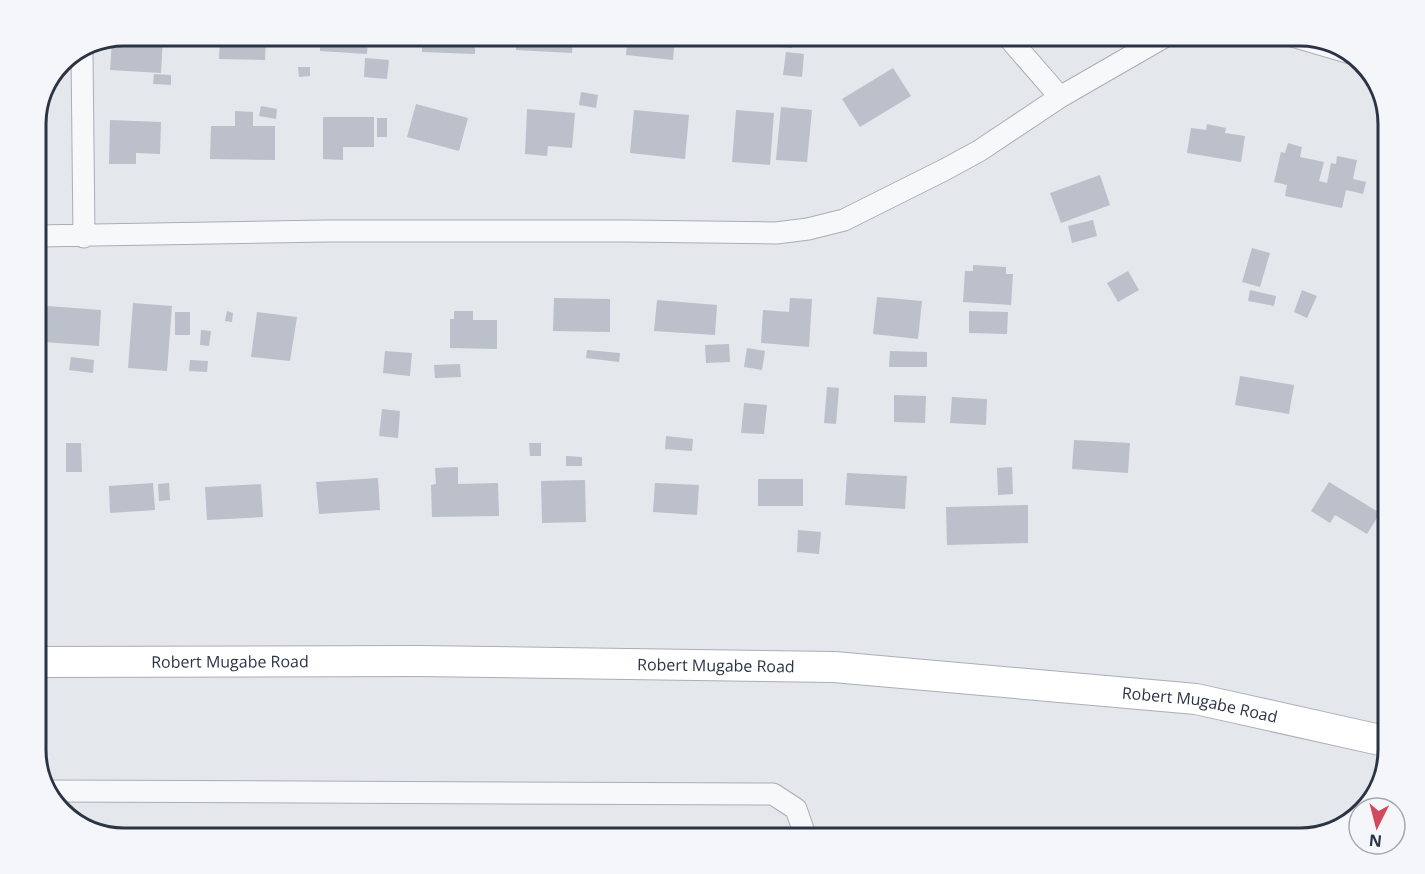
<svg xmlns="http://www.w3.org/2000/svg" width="1425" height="874" font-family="'Open Sans',sans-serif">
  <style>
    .building { fill: #bbc0ca }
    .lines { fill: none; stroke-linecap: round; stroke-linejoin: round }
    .minor-casing { stroke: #a9aeb7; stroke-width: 23 }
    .secondary-casing { stroke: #a9aeb7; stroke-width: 32 }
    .minor { stroke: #f7f8fa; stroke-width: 21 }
    .secondary { stroke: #fff; stroke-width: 30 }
    .labels { text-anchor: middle; stroke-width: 5; stroke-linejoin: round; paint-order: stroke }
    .street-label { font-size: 16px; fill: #2b3445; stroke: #f4f6f9 }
    .rim { fill: none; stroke: #2b3445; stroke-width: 3 }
  </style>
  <rect width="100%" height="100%" fill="#e4e7ec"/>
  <path class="building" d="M125 36H163L161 73 110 70 112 41Z
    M220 36H266L265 60 219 59Z
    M320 36H368L367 54 320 51Z
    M422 36H475V54L422 52Z
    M516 36H573L572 53 516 50Z
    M628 36H675L673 60 626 55Z
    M733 36H793L792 48 733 43Z
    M832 36H858V41L832 38Z
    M884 36H908V46L884 45Z
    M786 52 804 54 802 77 783 75Z
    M365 58 389 60 387 79 364 77Z
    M298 67H310V76L299 77Z
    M893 68 911 96 860 127 842 99Z
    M154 74 171 75V85L153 84Z
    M581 92 598 95 596 108 579 105Z
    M416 104 468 118 459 151 407 137Z
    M261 106 277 109 276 119 259 116Z
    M781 107 812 110 807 162 776 160Z
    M527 109 575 113 572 148 548 146 547 156 525 154Z
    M634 110 689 115 685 159 630 153Z
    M736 110 774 113 770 165 732 162Z
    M235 111 253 112V126H275V160L210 159 211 126H235Z
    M323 117H374V147H343V160L323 159Z
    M377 118H387V137H377Z
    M110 120 161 122 160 154 136 153V164H109Z
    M1207 124 1226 128 1225 133 1245 136 1241 162 1187 153 1191 128 1206 130Z
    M1288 143 1302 147 1300 157 1324 162 1319 181 1327 183 1331 163 1336 164 1337 156 1357 160 1353 179 1366 182 1363 194 1346 190 1342 208 1285 196 1287 185 1274 182 1281 152 1285 153Z
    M1100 175 1110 205 1061 223 1050 193Z
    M1093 220 1097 236 1072 243 1068 226Z
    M1252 248 1270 253 1260 287 1242 282Z
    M973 265 1006 267V274H1013L1011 305 963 302 965 271H973Z
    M1128 271 1139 290 1118 302 1107 283Z
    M1250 290 1276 296 1274 306 1248 301Z
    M1302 290 1317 296 1307 318 1294 312Z
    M877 297 922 301 918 339 873 334Z
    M554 298 610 299V332L553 331Z
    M790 298 812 299 809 347 761 343 763 310 789 312Z
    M657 300 717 305 715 335 654 331Z
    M133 303 172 306 167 371 128 368Z
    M47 306 101 310 99 346 44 342Z
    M227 311 233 313 232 322 225 321Z
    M454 311H473V320H497V349L450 348V319H454Z
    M969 311 1008 312 1007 334 969 333Z
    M175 312H190V335H175Z
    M257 312 297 317 290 361 251 357Z
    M201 330 211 331 209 346 200 345Z
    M729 344 730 362 706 363 705 345Z
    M747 348 765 351 762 370 744 367Z
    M587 350 620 353 619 362 586 358Z
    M385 351 412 353 410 376 383 373Z
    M890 351 927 352V367H889Z
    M71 357 94 360 93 373 69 370Z
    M36 358 42 359 41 376 36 375Z
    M190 360 208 361 207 372 189 371Z
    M460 364 461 377 435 378 434 365Z
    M1240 376 1294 385 1289 414 1235 405Z
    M827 387 839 388 836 424 824 423Z
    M894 395 926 396 925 423 894 422Z
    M952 397 987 399 986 425 950 423Z
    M744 403 767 405 764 434 741 433Z
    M382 409 400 411 398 438 379 436Z
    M666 436 693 439 692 451 665 449Z
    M1074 440 1130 443 1128 473 1072 469Z
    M66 443H81L82 472H66Z
    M529 443H541V456H530Z
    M566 456 582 457V466H566Z
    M458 467V484L498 483 499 516 432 517 431 485 436 484 435 468Z
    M1012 467 1013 494 998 495 997 468Z
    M847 473 907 476 905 509 845 505Z
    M378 478 380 510 319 514 316 482Z
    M758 479H803V506H758Z
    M585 480 586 522 542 523 541 481Z
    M1329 482 1380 513 1367 534 1335 515 1330 523 1311 511Z
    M153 483 155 510 110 513 109 486Z
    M169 483 170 500 159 501 158 484Z
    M655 483 699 485 697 515 653 512Z
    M261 484 263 517 207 520 205 487Z
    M1028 505V543L947 545 946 507Z
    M798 530 821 532 819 554 797 552Z"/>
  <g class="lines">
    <g class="minor-casing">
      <path id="minor" d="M1007 36 1060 97
        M1292 36 1350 53
        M82 54 84 237
        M36 236 326 231H627L776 233 808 229 844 220 944 170 979 151 1060 97 1166 36
        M47 791 773 794 796 809 806 838"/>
    </g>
    <g class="secondary-casing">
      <g id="secondary">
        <path id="s1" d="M36 662 419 661 834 667 1196 699 1389 742"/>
      </g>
    </g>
    <use href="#minor" class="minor"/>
    <use href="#secondary" class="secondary"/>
  </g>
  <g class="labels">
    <g class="street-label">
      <text dy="6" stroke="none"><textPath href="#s1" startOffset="194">Robert Mugabe Road</textPath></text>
      <text dy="6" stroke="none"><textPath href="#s1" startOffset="680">Robert Mugabe Road</textPath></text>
      <text dy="6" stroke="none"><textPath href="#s1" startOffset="1166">Robert Mugabe Road</textPath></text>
    </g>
  </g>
  <path d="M0 0H1425V874H0ZM124 46H1300A78 78 0 0 1 1378 124V750A78 78 0 0 1 1300 828H124A78 78 0 0 1 46 750V124A78 78 0 0 1 124 46Z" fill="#f4f6f9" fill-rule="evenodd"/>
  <path class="rim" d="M124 46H1300A78 78 0 0 1 1378 124V750A78 78 0 0 1 1300 828H124A78 78 0 0 1 46 750V124A78 78 0 0 1 124 46Z"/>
  <g transform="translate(1377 826) rotate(186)"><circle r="28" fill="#f4f6f9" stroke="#a4a8b1" stroke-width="1.5"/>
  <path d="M0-4.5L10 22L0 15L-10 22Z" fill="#d1495b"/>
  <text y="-9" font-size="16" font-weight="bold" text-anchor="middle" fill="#2b3445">N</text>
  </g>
</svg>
